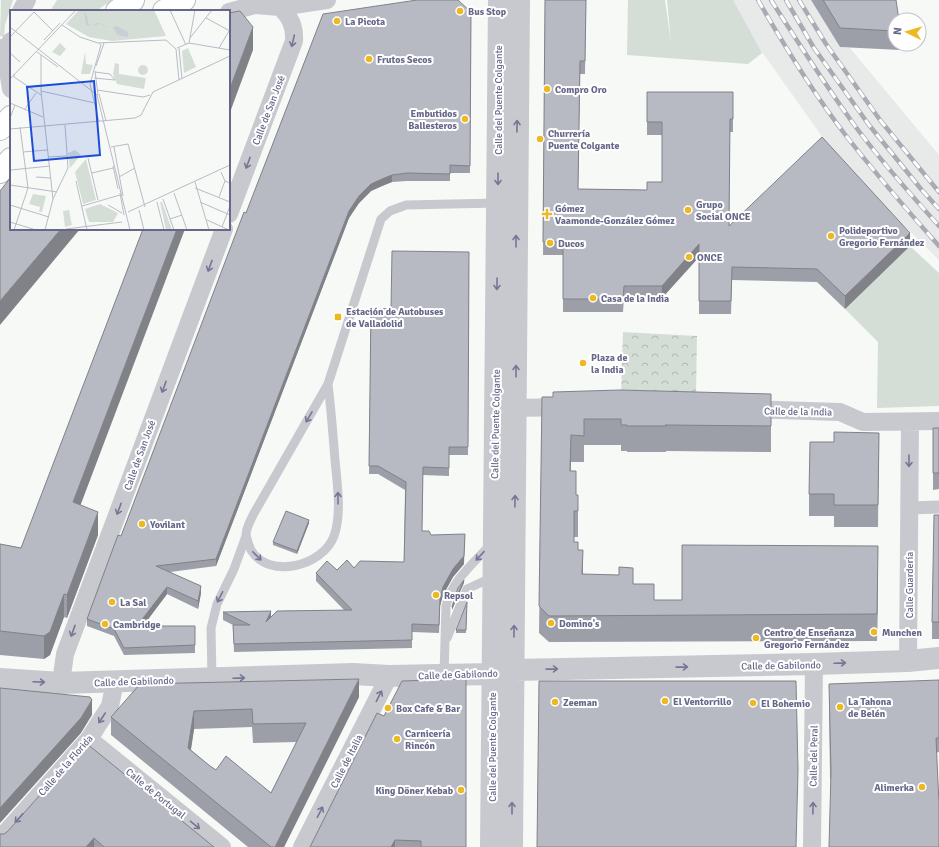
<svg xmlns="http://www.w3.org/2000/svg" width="939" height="847" font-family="Signika,sans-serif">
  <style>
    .built { fill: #e8eae9 }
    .green { fill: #d5ded6 }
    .park { fill: url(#park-crowns) }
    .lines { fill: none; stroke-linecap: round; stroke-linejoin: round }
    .primary-casing { stroke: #bbbbc3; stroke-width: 24 }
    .service { stroke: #c8c9cf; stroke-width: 9 }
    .pedestrian { stroke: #c8c9cf; stroke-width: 13 }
    .minor { stroke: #c8c9cf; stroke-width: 18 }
    .tertiary { stroke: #c8c9cf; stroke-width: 22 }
    .primary { stroke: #fff; stroke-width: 22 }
    .rail-casing { stroke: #aaaab5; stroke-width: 4.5 }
    .rail { stroke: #fff; stroke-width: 3; stroke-dasharray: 9; stroke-linecap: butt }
    .wall { fill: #9d9fa8; fill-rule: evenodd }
    .shaded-wall { fill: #808288 }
    .building { fill: #b7b9c3; stroke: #808288; fill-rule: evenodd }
    .oneway { stroke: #757694 }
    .poi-dot { fill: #edb922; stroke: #fff; stroke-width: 1.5 }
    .labels { text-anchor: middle; stroke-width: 4; stroke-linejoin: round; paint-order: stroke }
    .poi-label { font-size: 10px; font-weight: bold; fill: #666789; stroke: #fff; text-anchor: start }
    .street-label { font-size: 10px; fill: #666789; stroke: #fff }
    .inset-road { fill: none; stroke: #b9bbc7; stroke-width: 1 }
    .view { fill: #1d4ed8; fill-opacity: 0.15; stroke: #1d4ed8; stroke-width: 2 }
    .inset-edge { fill: none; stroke: #666789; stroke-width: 2 }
  </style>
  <defs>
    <pattern id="park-crowns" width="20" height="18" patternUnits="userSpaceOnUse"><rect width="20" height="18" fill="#d5ded6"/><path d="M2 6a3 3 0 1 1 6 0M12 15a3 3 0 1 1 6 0" fill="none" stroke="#b1b8b3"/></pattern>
  </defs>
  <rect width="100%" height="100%" fill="#f7f9f6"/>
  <path class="built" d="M725 0H811L840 47 850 48 939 155V260L876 198 828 145Z"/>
  <path class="green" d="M1 0H13L5 25 4 37 0 36Z
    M57 0H112L96 11H50Z
    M628 0H665L671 43 667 0H733L762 53 748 64 627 55Z
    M910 246 939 273V406L877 408 878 342 845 309Z"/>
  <path class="park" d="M623 332 697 336 696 396 621 395Z"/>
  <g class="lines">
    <g class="primary-casing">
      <path id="primary" d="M117 11 133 0
        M164 11 184 0
        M0 129 11 117
        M0 172 11 159"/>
    </g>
    <path class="service" d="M328 384C331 409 333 434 335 460 337 482 342 514 334 536 323 566 269 580 251 550 249 546 247 540 246 535 246 528 250 522 253 515L328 384 381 219 390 211 406 205 497 203
      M447 638 467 589 493 577
      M444 675 446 606C452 580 474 563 491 544
      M212 679 211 628 217 604 234 569 246 536"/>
    <path class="pedestrian" d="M909 508 939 507"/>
    <path class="minor" d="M21 11 27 0
      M229 12 255 5 280 7 327 0
      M11 41C2 56 9 72 11 89
      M229 214 294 41C295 26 290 17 280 7
      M516 408 566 407
      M746 409 840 412 863 422 939 421
      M908 661 910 422
      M61 683 65 654 224 229
      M89 739 222 847
      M0 839 89 739 110 706 115 682
      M302 847 389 676
      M812 847 814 664"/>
    <path class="tertiary" d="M0 50 11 54
      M0 679 61 683 353 674 389 676 492 674 513 670 814 664 908 661 939 658
      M491 847 499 0
      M512 847 519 0"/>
    <use href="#primary" class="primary"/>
    <g class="rail-casing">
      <path id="rail" d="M758 0C785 47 814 94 847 137 876 174 907 210 939 246
        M771 0C799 44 827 88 858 130 883 163 911 195 939 226
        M786 0 814 48 869 125 921 189 939 209
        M799 0 826 44 880 120 939 192"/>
    </g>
    <use href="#rail" class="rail"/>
  </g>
  <path class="wall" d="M545 0H586L585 74H580L578 189 647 190 662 182V135H647V92H733V132H730L729 226 910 246 845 309 817 282 732 280 731 314H699V257L662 298H624L623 312H563V255H543Z
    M811 0H896L895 20V44H900V50L840 47Z
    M471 12 470 173H450V181H407L392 182 382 186 371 191 359 203 349 218 216 566 170 572 201 593 198 609 167 594 143 626H195V653L124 655 114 636 87 626V619L121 536 246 213Z
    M469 252 468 455H449V476L423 475 422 531 431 535 464 564 453 577 443 595 440 606 439 633 412 632V648L234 652 233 625 223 620V612L271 618 344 610 316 581V573L404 562 405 490 378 474H369L371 308 391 309Z
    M771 394V452L666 451V452H627V451H621V445H584V462H571L570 471 576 495H578V537H574V542L578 550 583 574 633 584 654 600H682L878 572 877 641 549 642 539 633 542 397Z
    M939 428V489L933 490V473Z
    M879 433 878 527H834V516H809V494L834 442Z
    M80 505 98 535 67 618 64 617 50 655 44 659 0 655V544L21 548Z
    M939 515V639H932V622Z
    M309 523 297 554 273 545V542Z
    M467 602 466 633H456V630Z
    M939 680V752L830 779 829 698Z
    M359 697 284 847H248L111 735V717ZM252 727 253 743 297 742 271 793 216 770 210 766 191 750 194 729Z
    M377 713 466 847H310Z
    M8 831 214 847H0L4 834Z"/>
  <path class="shaded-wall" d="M253 27V50L229 115V91Z
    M392 175V182L382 186 371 191 359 203 349 218 216 566V559L349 211 359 196 371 184 382 179Z
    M61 229H80L0 325V301Z
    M177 229H185L73 525V502Z
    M910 233V246L845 309V296Z
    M699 244V257L662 298V286Z
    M571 435V462L570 497V471Z
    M98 512V535L67 618V595Z
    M309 520V523L297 554V551Z
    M465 534 464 564 453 577 443 595 440 606 439 633 440 598 443 587Z
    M878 546V572L877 641V614Z
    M583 550V576L582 574Z
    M464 580V583L452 610V607Z
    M201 586V593L198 609V601Z
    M167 587V594L137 634V626Z
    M64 594V617L50 655 44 659V636Z
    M271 611V619L266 622Z
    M359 679V697L284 847H275Z
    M92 700V715L81 733 0 823V808Z
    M194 711V729L188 767V748Z
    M94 838V847H86Z
    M395 840V847H391Z"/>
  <path class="building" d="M417 0H458L471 12 470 166 450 165V174L407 173 392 175 382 179 371 184 359 196 349 211 216 559 156 566 201 586 198 601 167 587 137 626H195V645L124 648 114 629 87 619 118 535 121 536 126 523 244 212 246 213 323 14Z
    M545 0H586L585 61H580L578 189 647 190V182H662V122H647V92H733V119H730L729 226 822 137 910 233 845 296 817 269 732 267 731 301H699V244L662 286H624L623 299H563V242H543Z
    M823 0H896L899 20H895V31L840 28Z
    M240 11 253 27 229 91V13Z
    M11 177V229H61L0 301V191Z
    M143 229H177L73 502 98 512 67 595 64 594 50 632 44 636 0 631V544L21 548Z
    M392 251 469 252 468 447H449V468L423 467 422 531H429L431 535 465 534 464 556 453 569 443 587 440 598 439 625 412 624V640L234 644 233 625H250L223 612 271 611 266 622 277 611 352 610 316 573 327 561 337 570 347 560 354 568 360 561 404 562 406 482 378 466H369L371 308 391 309Z
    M620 390 771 394V426L665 425 666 426H627V425H621V419H584V436L571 435 570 471H576V495H578V511H574V542H578V550H583L582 574 619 575V567L633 568V584H654V600H682V545L878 546 877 614 549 616 539 606 542 397H553V392Z
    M933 428H939V473H933Z
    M834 432 879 433 878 505H834V494H809L810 442H834Z
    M286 511 309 520 297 551 273 542Z
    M934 515H939V622H932Z
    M464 580 452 607 455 596 458 588Z
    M467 602 466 630H456Z
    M359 679 275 847H271L111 717 140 684ZM252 709 253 724 306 723 271 793 226 756 216 770 210 766 188 748 194 711Z
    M466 679V847H421V841L395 840 391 847H310L377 713 384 716 402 681Z
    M939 680V738H936L939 804V847H829L831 772 829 684Z
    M539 681H796L798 770 796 847H537Z
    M0 688 90 697 92 700 81 718 0 808Z
    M86 743 214 847H104L94 838 86 847H0V834H4L8 831Z"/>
  <defs><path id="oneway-shaft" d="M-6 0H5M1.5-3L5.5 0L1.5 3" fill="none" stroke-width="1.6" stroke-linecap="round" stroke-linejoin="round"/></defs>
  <g class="oneway">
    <use href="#oneway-shaft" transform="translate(293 41) rotate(103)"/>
    <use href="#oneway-shaft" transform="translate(517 126) rotate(-89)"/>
    <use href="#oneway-shaft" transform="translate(248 163) rotate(110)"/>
    <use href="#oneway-shaft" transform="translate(498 179) rotate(90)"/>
    <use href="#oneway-shaft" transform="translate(516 241) rotate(-90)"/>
    <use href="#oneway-shaft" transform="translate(210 266) rotate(110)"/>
    <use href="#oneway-shaft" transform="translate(497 284) rotate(91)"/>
    <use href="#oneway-shaft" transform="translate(516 371) rotate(-90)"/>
    <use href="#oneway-shaft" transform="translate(164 387) rotate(110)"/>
    <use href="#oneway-shaft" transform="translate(309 417) rotate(120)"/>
    <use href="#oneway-shaft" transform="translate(909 461) rotate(90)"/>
    <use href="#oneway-shaft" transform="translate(338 498) rotate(-90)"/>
    <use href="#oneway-shaft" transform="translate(515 501) rotate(-89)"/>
    <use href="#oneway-shaft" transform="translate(119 509) rotate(110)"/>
    <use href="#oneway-shaft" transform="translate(257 556) rotate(45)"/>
    <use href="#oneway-shaft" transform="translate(480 556) rotate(133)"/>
    <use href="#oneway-shaft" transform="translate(220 597) rotate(117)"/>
    <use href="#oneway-shaft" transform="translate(73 631) rotate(110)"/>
    <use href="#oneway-shaft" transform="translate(514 631) rotate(-89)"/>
    <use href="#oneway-shaft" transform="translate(840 663) rotate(-2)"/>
    <use href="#oneway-shaft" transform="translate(682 667) rotate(-1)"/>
    <use href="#oneway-shaft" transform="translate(552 669) rotate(-1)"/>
    <use href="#oneway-shaft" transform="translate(239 678) rotate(-2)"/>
    <use href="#oneway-shaft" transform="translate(39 682) rotate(2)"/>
    <use href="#oneway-shaft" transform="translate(379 696) rotate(-63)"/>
    <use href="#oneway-shaft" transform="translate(102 718) rotate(123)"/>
    <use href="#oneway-shaft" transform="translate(512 808) rotate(-90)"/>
    <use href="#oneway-shaft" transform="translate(813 808) rotate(-89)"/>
    <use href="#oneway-shaft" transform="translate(320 812) rotate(-63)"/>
    <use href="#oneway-shaft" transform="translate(19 818) rotate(132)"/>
    <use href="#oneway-shaft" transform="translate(195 825) rotate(39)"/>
  </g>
  <g class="poi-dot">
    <circle cx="460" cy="11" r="4"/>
    <circle cx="337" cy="21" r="4"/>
    <circle cx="369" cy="59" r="4"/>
    <circle cx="547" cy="89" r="4"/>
    <circle cx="465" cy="119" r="4"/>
    <circle cx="540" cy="139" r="4"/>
    <circle cx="688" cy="210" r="4"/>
    <path d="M545 208h4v4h4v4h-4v4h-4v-4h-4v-4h4z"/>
    <circle cx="831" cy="236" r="4"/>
    <circle cx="550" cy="243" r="4"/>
    <circle cx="689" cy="257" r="4"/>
    <circle cx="593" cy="298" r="4"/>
    <rect x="334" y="313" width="8" height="8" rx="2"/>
    <circle cx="583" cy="363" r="4"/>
    <circle cx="142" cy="524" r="4"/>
    <circle cx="436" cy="595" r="4"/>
    <circle cx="112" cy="602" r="4"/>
    <circle cx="551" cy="623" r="4"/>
    <circle cx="105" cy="624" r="4"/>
    <circle cx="874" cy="632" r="4"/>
    <circle cx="756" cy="638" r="4"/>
    <circle cx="665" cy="701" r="4"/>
    <circle cx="555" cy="702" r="4"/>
    <circle cx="753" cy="703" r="4"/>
    <circle cx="840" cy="707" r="4"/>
    <circle cx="388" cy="708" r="4"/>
    <circle cx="397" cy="739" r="4"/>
    <circle cx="922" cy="787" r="4"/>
    <circle cx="461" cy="790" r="4"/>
  </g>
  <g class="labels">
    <g class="poi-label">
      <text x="468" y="15">Bus Stop</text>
      <text x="345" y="25">La Picota</text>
      <text x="377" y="63">Frutos Secos</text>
      <text x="555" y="93">Compro Oro</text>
      <text x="457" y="117" text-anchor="end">Embutidos<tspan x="457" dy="12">Ballesteros</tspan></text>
      <text x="548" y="137">Churrería<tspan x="548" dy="12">Puente Colgante</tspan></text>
      <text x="696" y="208">Grupo<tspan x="696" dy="12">Social ONCE</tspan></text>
      <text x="555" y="212">Gómez<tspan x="555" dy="12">Vaamonde-González Gómez</tspan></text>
      <text x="839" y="234">Polideportivo<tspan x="839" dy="12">Gregorio Fernández</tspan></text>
      <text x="558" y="247">Ducos</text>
      <text x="697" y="261">ONCE</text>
      <text x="601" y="302">Casa de la India</text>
      <text x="346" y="315">Estación de Autobuses<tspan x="346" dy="12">de Valladolid</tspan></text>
      <text x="591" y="361">Plaza de<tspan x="591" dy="12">la India</tspan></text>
      <text x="150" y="528">Yovilant</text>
      <text x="444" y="599">Repsol</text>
      <text x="120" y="606">La Sal</text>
      <text x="559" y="627">Domino's</text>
      <text x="113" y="628">Cambridge</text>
      <text x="764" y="636">Centro de Enseñanza<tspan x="764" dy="12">Gregorio Fernández</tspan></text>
      <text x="882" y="636">Munchen</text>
      <text x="673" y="705">El Ventorrillo</text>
      <text x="848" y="705">La Tahona<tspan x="848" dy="12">de Belén</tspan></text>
      <text x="563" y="706">Zeeman</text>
      <text x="761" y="707">El Bohemio</text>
      <text x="396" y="712">Box Cafe &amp; Bar</text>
      <text x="405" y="737">Carnicería<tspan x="405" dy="12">Rincón</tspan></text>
      <text x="914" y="791" text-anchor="end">Alimerka</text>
      <text x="453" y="794" text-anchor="end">King Döner Kebab</text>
    </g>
    <g class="street-label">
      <text transform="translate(498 100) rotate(-90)" y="4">Calle del Puente Colgante</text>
      <text transform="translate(268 110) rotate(-69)" y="4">Calle de San José</text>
      <text transform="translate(798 411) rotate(1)" y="4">Calle de la India</text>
      <text transform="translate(495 424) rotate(-89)" y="4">Calle del Puente Colgante</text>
      <text transform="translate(139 455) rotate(-70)" y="4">Calle de San José</text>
      <text transform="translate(909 585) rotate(-90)" y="4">Calle Guardería</text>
      <text transform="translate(781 665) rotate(-1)" y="4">Calle de Gabilondo</text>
      <text transform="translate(458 674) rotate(-2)" y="4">Calle de Gabilondo</text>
      <text transform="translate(134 681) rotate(-2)" y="4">Calle de Gabilondo</text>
      <text transform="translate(492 747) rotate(-90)" y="4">Calle del Puente Colgante</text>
      <text transform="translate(813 756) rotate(-89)" y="4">Calle del Peral</text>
      <text transform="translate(346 761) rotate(-63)" y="4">Calle de Italia</text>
      <text transform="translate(65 765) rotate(-49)" y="4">Calle de la Florida</text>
      <text transform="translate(156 793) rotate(39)" y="4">Calle de Portugal</text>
    </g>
  </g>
  <g transform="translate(10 10)">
    <rect width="220" height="220" fill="#f7f9f6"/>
    <path d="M50 33 56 39 50 46 42 42ZM178 38 186 57 174 63 172 41ZM75 42 76 54 83 55 80 64H71ZM105 53 109 54V64L136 68 134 79 107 74 103 64ZM128 60a5 5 0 1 1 10 0a5 5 0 1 1-10 0ZM65 140 71 145 60 158 58 143ZM76 149 86 190 73 194 65 162ZM23 184 36 186 32 202H29L30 197 19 194ZM150 192H152L162 220H156ZM59 200 62 215 55 217 53 201Z" fill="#d5ded6"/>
    <path d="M69 0H144L156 26 102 31 79 27 56 14ZM90 194 108 203 103 212H79L75 199Z" fill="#d5ded6"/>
    <path d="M74 1 77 6 79 16 88 13 92 14 98 18 107 16 118 22V27L107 25 103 17 97 18 91 14 79 16 76 15Z" fill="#cbcdd7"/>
    <path class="inset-road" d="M160 0 176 35M196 8 220 21M52 15 70 27 88 33 156 30 166 39M0 17 87 85 120 220M0 27 24 2 43 21M180 28 202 0M34 30 50 13M89 33 91 35 80 74 89 112M179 33 220 40M179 33 185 0M167 38 179 33M169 38 172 69M209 38 219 21M166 39 169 70M27 42 48 57M0 43 10 52M31 45V81L43 189M86 56 94 33M85 61 88 85M4 64V67L31 85M84 68 105 70 100 64 85 62M0 69 66 0M87 80 133 87 140 85M31 81 85 93M89 84 96 111M0 93 33 107M15 99 26 83M0 108 5 95M0 119 125 108 131 105 143 82 220 46M101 137 118 134 135 197M104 137 113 186M13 142 37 140M38 147 57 146M78 148 88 190M103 156 108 179M211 162 215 171 220 173M0 163 1 160 40 156M82 163 103 158M26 167 41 168M109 167 125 158M66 171 77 220M185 172 199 220M0 175 47 182M185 178 220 192M110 183 114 205M164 183 177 220M209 187 215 171M153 189 164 220M147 192 154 220M190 192 220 205M0 195 39 207M98 195 112 203M72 196 110 185M129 200 134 220M118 202 220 155M160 209 172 205M197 210 219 220M0 212 26 220M212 217 220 196M56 219 112 212M4 220 18 178 10 117M35 220 43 189 58 158 55 115"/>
    <path class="view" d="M84 71 90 145 24 151 17 77Z"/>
    <rect width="220" height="220" class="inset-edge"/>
  </g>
  <g transform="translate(907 32) rotate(275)"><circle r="19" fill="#ffffff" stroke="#c2c2d0"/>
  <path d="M0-3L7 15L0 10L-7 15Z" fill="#edb922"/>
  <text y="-6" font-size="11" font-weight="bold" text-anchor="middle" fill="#666789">N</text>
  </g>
</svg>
